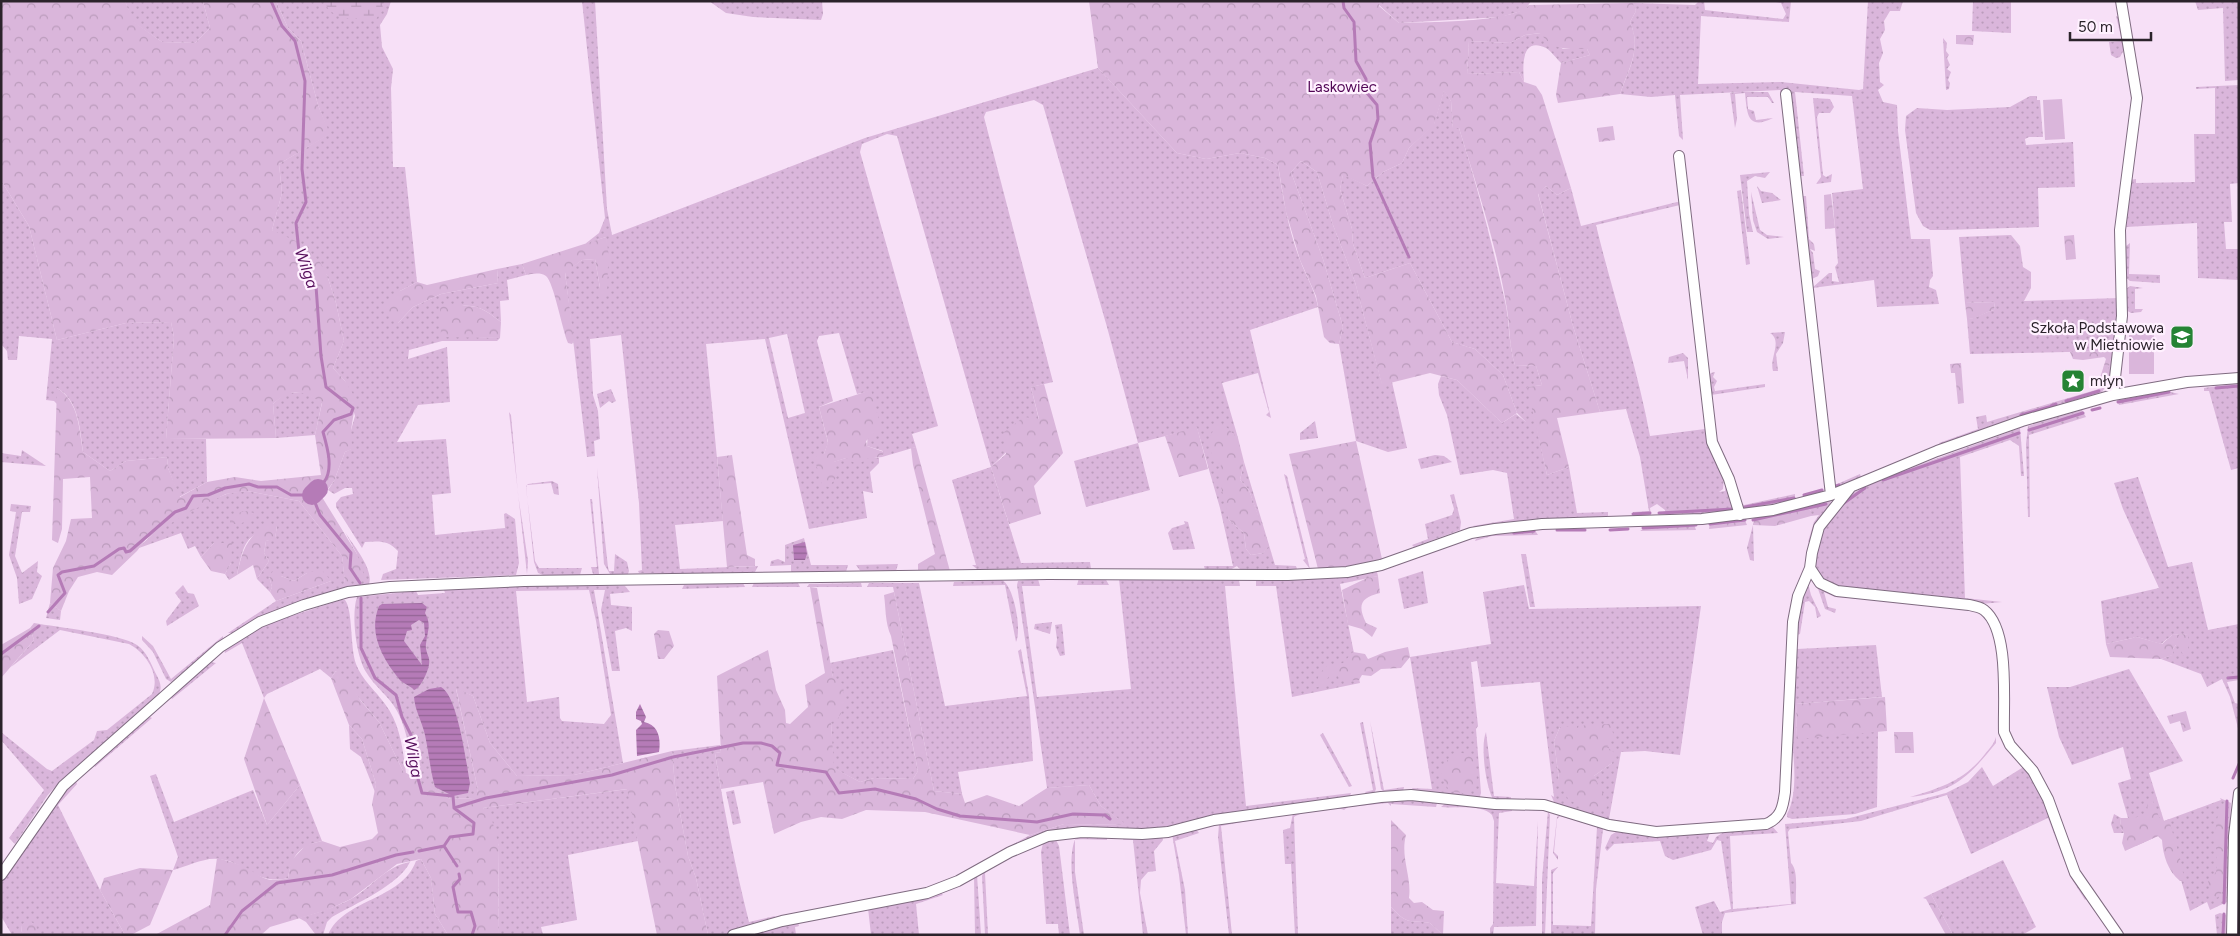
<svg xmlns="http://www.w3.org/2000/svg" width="2240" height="936" font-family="Figtree,sans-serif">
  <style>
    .grass { fill: url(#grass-dots); fill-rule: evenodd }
    .forest { fill: url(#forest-crowns) }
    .wetland { fill: url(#wetland-marsh) }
    .pitch { fill: #dab6db }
    .water { fill: url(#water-rules); fill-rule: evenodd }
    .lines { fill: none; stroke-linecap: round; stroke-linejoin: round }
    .stream { stroke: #b57bb7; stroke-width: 3 }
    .river { stroke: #b57bb7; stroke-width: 20 }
    .minor-casing { stroke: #7f6b80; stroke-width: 12 }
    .minor { stroke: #fff; stroke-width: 10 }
    .labels { text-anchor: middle; stroke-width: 4.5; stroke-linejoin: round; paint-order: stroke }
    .park-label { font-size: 15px; fill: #510655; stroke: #fff1ff }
    .poi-label { font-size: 15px; fill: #2b232b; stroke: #fff1ff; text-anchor: end }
    .water-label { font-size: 16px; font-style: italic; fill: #570f5c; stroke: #fff1ff }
  </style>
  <defs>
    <pattern id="grass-dots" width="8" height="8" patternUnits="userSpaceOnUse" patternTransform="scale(1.25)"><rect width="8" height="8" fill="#dab6db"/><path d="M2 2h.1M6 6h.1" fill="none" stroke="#bb9cbc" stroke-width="1.8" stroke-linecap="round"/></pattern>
    <pattern id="forest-crowns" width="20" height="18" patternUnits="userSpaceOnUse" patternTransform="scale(1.25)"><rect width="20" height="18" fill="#dab6db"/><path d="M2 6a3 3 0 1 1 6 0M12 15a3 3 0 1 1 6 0" fill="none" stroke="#bb9cbc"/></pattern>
    <pattern id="wetland-marsh" width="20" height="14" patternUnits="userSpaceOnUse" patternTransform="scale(1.25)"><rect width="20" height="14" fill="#dab6db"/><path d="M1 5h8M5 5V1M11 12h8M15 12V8" fill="none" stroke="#bb9cbc"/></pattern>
    <pattern id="water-rules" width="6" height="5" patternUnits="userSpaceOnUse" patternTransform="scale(1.25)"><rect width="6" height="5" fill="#b57bb7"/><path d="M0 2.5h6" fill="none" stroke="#936495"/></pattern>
  </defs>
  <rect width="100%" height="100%" fill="#f7e0f7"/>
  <path class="grass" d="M125 1H203L210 28 195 43 162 42 133 22Z
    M276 1H391L387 14 380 25 382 47 393 69 391 88 393 167H405L417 282 400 291 398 323 413 307 441 294 498 283 497 269 522 264 526 275 507 280 509 300 500 301 501 322C485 310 477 303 456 307L476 337 500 338 497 341H442L409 350 408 359 447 347 450 402 418 405 397 442 446 439 451 493 432 495 435 535 505 528 504 514 506 513 515 519 519 563 516 575 381 580 383 574 396 569 398 551C388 540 379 541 365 542L362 548 336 507V503L341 497 353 494 352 488H345L334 494 328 490 334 481 345 452 351 449V430L355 416 345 381 333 368 344 341 336 303 327 275 272 230 282 193 279 164 329 134 318 105 301 41 288 28Z
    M582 1H595L607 209 612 235 865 138 1098 68 1177 153 1206 159 1240 153 1265 158 1278 165C1283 197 1288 229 1300 260 1306 276 1315 290 1318 307L1250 330 1271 418 1266 415 1269 412 1258 373 1222 383 1238 438 1229 431 1222 464 1229 520 1244 533 1246 549 1251 555 1263 553 1268 546 1249 490 1240 480 1244 462 1275 565 1296 566 1297 570 1240 569 1237 566 1230 570H1205L1204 566H1233L1220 508 1197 428 1138 443 1150 490 1086 507 1074 461 1138 443 1107 327 1043 105 1034 100 986 112 984 117 1053 382 1031 387 1039 420 991 467 1021 563 1090 562 1091 569 978 570 972 565H976L952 480 991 467 897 136 887 134 862 144 860 152 938 426 912 434 916 447 882 457 883 451 867 446 871 391 857 394 839 333 819 336 817 341 833 401 819 407 828 443 824 454 833 462 846 458H879V463L870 472 873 493 863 491 867 518 809 529 765 339 706 344 723 521 675 525 680 569 758 566 754 574 639 573 638 571 642 570 639 503 621 335 590 339 593 395 598 411 600 439 594 441 595 456 587 457 565 272 582 260 595 259 600 288 607 293 606 237 585 244 599 233 605 218ZM787 334 805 413 788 418 769 338Z
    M709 1H822L823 14 821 20 753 17 726 13Z
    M1380 1H1531L1525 10 1501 17 1399 23 1379 5Z
    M1699 1H1704L1705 10 1783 19 1786 14 1781 3 1770 1H1791L1789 22 1701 16 1698 84 1781 82 1859 90 1863 89 1868 1H1903L1900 11H1890L1884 21 1885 30 1880 39 1883 53 1879 63 1880 82 1884 85 1878 90 1883 102 1897 105 1898 131 1911 239H1930L1933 276 1930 280 1929 287 1936 290 1939 304 1877 307 1874 280 1812 288 1829 273H1832V281L1839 282 1835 267 1838 263 1832 193 1863 189 1852 96 1795 92 1804 176H1799L1780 90 1680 95 1683 140 1679 136 1675 95 1651 97 1620 94C1629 68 1642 49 1630 22L1636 11 1633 3 1695 5Z
    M1973 1H2011V33L1972 31Z
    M2195 1H2239V80L2225 81 2223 8 2198 10Z
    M2116 16 2119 17 2124 41V50L2120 57 2116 58 2111 55 2109 42 2122 41Z
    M1541 33 1563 49H1587L1590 55 1561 63C1557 59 1551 51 1546 48 1520 36 1523 68 1524 82L1519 72 1467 74 1469 41 1510 43 1525 35Z
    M1943 38 1947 43 1946 51 1949 55 1947 58 1950 65 1947 69 1951 72 1948 80 1950 83 1949 89 1946 90Z
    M2239 85V183L2230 184 2232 222H2224L2226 249H2239V280L2198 278 2197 223 2126 227 2124 216 2129 180 2136 179V183L2195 182 2194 134H2215V88L2196 89V87Z
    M1444 90 1451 101 1453 128H1459C1477 185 1492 243 1505 301 1510 323 1508 344 1515 365L1536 366 1542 385 1528 387 1547 475 1569 467 1577 513 1608 512V518L1508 522 1475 528 1473 526 1514 519 1507 473 1493 470 1460 475 1447 415 1439 395 1438 384 1441 376 1457 380 1502 423 1516 414 1526 422 1517 413 1503 375 1475 349 1452 342 1410 263 1365 278 1353 244 1352 229 1340 189 1343 174 1367 186 1383 172 1402 163 1409 148 1434 124Z
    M1730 92H1768L1774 103H1772L1768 97H1747L1748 109 1754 111 1756 120 1773 118C1747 131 1747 113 1745 93L1735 94 1737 119 1735 128Z
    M2030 96H2037V100H2040L2043 137H2029L2025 139 2026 145 2073 142 2075 187 2038 188 2039 227 1946 230H1930L1923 226 1916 213 1905 130 1906 116 1917 108 1947 110 2010 107Z
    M1813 98 1830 99 1834 107 1830 113H1819L1817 117 1823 175 1826 177 1832 174 1831 182 1816 184 1821 177Z
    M1301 161 1317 172 1333 225 1355 282 1382 384 1392 382 1407 448 1388 452 1356 441 1339 344 1343 327 1323 259 1291 172Z
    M1770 172 1765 178 1755 176 1747 181 1749 214 1753 232H1747L1740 175Z
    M1 180 29 226 57 340 126 323 171 322 174 337 166 439H206L207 482 179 497 168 468 167 457 126 461 110 471 83 452C80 430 79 400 57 388V404L54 401 46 400 52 339 19 336 17 360H8L7 351 1 344Z
    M1546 186 1557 195 1571 188 1581 226 1677 202 1683 203 1689 263H1686L1680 205 1596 225C1613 296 1637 365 1650 436L1705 429V422L1713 456 1724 478 1723 489 1719 492 1725 491 1726 483 1734 508 1731 512 1666 517 1665 510 1657 504 1650 508 1651 516 1633 517V512L1649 511 1640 457 1626 409 1600 412 1573 326 1538 193Z
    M1757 186 1761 191 1772 193 1781 200 1762 203Z
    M1741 190 1750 264 1746 265 1737 191Z
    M1751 192 1760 230 1767 235 1784 237 1768 239 1757 232 1753 220Z
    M1803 196H1806L1809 239 1814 244 1815 251 1810 249 1813 253 1815 269 1820 271 1818 276 1812 279Z
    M2011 235 2020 246 2023 267 2031 272V288L2024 301 2119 298C2116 324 2119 371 2102 392L1941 446 1939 443 1978 429 1976 417 1986 415 1987 422 2102 388 2113 351 1970 354 1967 319C1975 319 1985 312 1994 310L1995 302 1965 303 1959 237Z
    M2130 243 2129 274 2160 275V283L2130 281 2125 277 2122 249Z
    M2130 286 2143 288 2135 289V309H2143L2141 312 2131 313 2126 310V289Z
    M1813 295 1835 485 1860 474 1861 477 1837 487 1833 483Z
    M1785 332 1783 343 1776 354 1778 371H1773C1769 358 1783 341 1770 333Z
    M1683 353 1688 358V380L1684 361 1668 363 1669 357Z
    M1715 372 1713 377 1717 381 1714 387 1715 391 1765 384V387L1711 395 1709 376 1711 373Z
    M2239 383V468L2231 470 2209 391H2204V388Z
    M611 389 616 401 612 403 609 401 600 408 597 394Z
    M2166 391 2179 394 2119 405 2117 400Z
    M304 392 322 402 315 435 276 438 273 404 285 393Z
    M2082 410 2086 417 2029 435 2030 517H2028L2026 444 2028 426Z
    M509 412 511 415 518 494 528 561 527 574Z
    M1315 421 1318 438 1300 440V433Z
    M2020 428 2024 476H2021L2019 446 2010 440 1960 457 1965 598 2002 602 1981 604 1849 590 1822 581 1814 565 1819 535 1849 495 1878 480Z
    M22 450 46 466 1 462V453L21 456Z
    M1435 455 1444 456 1452 462 1421 469 1418 459Z
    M597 468 608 567 609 571H614L615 554 627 562 629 571 628 574H610L604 564Z
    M1733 473 1740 502 1744 505 1795 494V500L1745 509 1741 506 1731 474Z
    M1284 474 1287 476 1310 569 1303 560 1305 559Z
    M2138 477 2168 567 2192 562 2208 630 2239 624V680L2227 682 2235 703 2239 704V732L2230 697 2222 679 2207 687 2201 674 2161 659 2172 655 2173 649 2176 645H2180L2188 634 2172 635 2161 644 2137 637 2106 644 2101 601 2159 588 2123 509 2114 483Z
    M552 481 558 484 559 495 554 494 551 483 527 485 526 488 535 561 539 568H582L580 575H543L538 573 534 562 526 486 528 484Z
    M247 491 299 501 342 556 345 583 357 554 345 532C353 545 374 569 369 584L275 611 233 633H228L276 601 331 581 307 573 294 581 281 576H269L272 587 270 592 257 579 269 561 264 553 266 541 275 538 277 526C244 535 244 543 237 575L229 580 225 574 231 563V543H214L201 557 195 546 188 549 181 533 139 548C155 527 199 505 224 495 231 492 239 492 247 491Z
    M1454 494 1461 522 1460 530 1414 547 1412 545 1428 539 1425 524 1452 515 1454 509 1450 495Z
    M590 499H592L599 574H593L591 567H597Z
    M1828 500H1831L1830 506 1811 541 1808 542 1814 522 1819 515 1811 516V511L1806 507Z
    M11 504 31 506 30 512H22L15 556 22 573 38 561 37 572 42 576 32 599 19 604 17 578 9 555 16 512 10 511Z
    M1184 521 1188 522 1195 549 1173 550 1168 533 1172 528 1185 524Z
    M1694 524 1696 530 1640 531 1647 526Z
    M1753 525 1754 561 1750 560 1747 548Z
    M1534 529 1538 535 1492 536 1475 541 1476 539 1493 534Z
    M804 538 811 565H848L846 572 791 573V565L770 566 771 561 778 559 785 562V545Z
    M1521 554H1526L1535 607H1530Z
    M898 564 896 571 861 572 856 565Z
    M1423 571 1428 603 1404 609 1398 579Z
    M1377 572 1378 576 1340 584 1360 683 1292 697 1276 586H1256V579H1319Z
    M1079 578H1105L1109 585H1077Z
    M1038 579 1040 586H1022L1037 697 1131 689 1119 579 1239 580 1240 586H1225L1246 806 1351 793 1350 796 1157 830 1078 829 979 867 976 865 1030 835 1064 824 1126 825 1101 806 1089 785 1047 788 1017 585 1018 581Z
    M1002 580C1014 586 1022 630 1016 642L1005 585 953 586 954 582Z
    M743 583 745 587 682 589 684 585Z
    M754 583H798L800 587H752Z
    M861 583 862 587H807L809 584Z
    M869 583H919L945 706 1027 696 1018 651 1021 649 1029 696 1033 761 958 772 962 794 934 791 893 587H867Z
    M1808 583 1811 595 1821 616 1817 618 1815 607 1809 601 1805 602 1800 634 1797 635V649L1876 645 1882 697 1796 704 1797 738 1878 731 1877 807 1893 802 1855 814 1792 819 1787 817V814C1798 794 1794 761 1792 739L1798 606Z
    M183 585 188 593 194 594 199 606 167 626 166 621 181 601 175 593Z
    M1524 585 1529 609 1701 606 1680 755 1645 751 1621 752 1609 819 1634 823 1633 825 1584 814 1554 802 1551 795 1554 797 1540 682 1481 687 1477 661 1471 662 1478 726 1476 729 1481 793 1479 800 1415 793 1412 788 1432 789 1410 657 1491 644 1483 592ZM1560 727 1612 763 1594 776 1559 780 1554 741Z
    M488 586H625L630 592 610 594 611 605 632 607V631L626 628 615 631 620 671H612L601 610 605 590H594L623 763 574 775 517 776 490 743 473 696 456 689 478 790 475 798 450 799 413 778C410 755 408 731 397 711 389 696 374 686 366 672 356 656 351 615 357 597L416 591 418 595 445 593 444 590ZM589 590 596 621 611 715 604 724 562 721 560 718 559 697 527 702 516 591Z
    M1817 586 1881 600 1835 597 1824 592 1828 607 1836 609 1835 613 1825 609Z
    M341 600H345C353 610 350 647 356 664 362 680 375 690 385 704 400 723 403 750 406 773L403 771 379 722 336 671 331 678 320 669 267 694 264 698 242 643 225 653 224 650 266 624Z
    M50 603 61 611 60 620 46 618Z
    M1052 622 1050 634 1034 629 1035 624Z
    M34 623C56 627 121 634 137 645 147 652 151 664 156 674 160 682 163 687 158 696L61 780 47 796 15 844 9 838 44 790 1 740V732L47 769 52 771 94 740 97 731 107 730 152 694C161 675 146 653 129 644L60 630 11 667 34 640 30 628Z
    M1062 624 1065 655 1060 656 1056 647 1057 639 1055 625Z
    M142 636 153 646 171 679 223 636V639L171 682 166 679 153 652 142 640Z
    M893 650 918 771 913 779 874 778 860 782 833 768 831 721 833 677 830 663Z
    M210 662 216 663 172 699 170 696Z
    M2129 669 2183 761 2149 773 2164 821 2221 800 2220 798 2231 803 2227 902 2210 910 2207 902 2190 911 2167 832 2136 846 2118 783 2131 779 2123 747 2072 765 2059 737 2047 687H2070Z
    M148 716 152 718 95 767 93 764Z
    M1370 721 1384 790 1404 787 1403 792H1384L1381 789Z
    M1363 722 1376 789 1374 794 1367 795 1365 792 1373 790 1360 723Z
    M349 725 362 739 376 784 375 792 361 757 350 749Z
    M1486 732 1494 796 1511 797 1510 801H1494C1486 789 1480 746 1486 732Z
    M1323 733 1352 786 1349 787 1320 735Z
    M1996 737V743C1969 776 1955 792 1910 797 1941 788 1965 780 1985 754 1989 749 1994 744 1996 737Z
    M720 745 721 752 715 753C724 810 735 866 749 922L775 916 773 920 724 935H708L696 878 688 856 675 786 672 751Z
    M2025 766 2039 787 2088 897 2085 900 2070 876 2048 818 1971 854 1947 795 1861 821 1790 829 1788 832 1791 863C1799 871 1795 893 1796 904L1725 913 1722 922V935H1703L1695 907 1714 901 1720 912 1731 909 1721 841 1717 840 1711 850 1673 860 1665 856 1660 841 1614 844 1607 851 1605 848 1611 835 1616 832 1644 835 1710 833 1707 841 1713 843 1716 837 1724 832 1772 826 1778 833 1730 836 1733 909 1791 904 1785 824 1846 819 1946 793 1968 782 1982 767 1993 786Z
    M156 774 174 822 253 790 267 825 300 785 322 841C299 846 292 855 288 878 256 886 248 862 218 859 205 857 186 867 173 870L178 857 150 776Z
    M75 779 77 784 58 805 100 890 125 935H38L21 925 22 935H12L1 916V881L52 804Z
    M628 789 638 841 568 855 577 920 541 927 543 935H498L499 846 483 808Z
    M734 790 741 823 733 825 726 792Z
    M1410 799 1437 803 1436 807 1391 804V806L1388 803 1348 807 1344 810C1336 805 1302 811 1294 817L1298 935H1295L1291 864H1285L1283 830 1290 828 1293 813 1297 811Z
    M1446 803 1512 807V811L1499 813 1496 883 1534 886 1538 821 1536 926 1494 927 1493 935H1490V928L1493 924 1494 821 1492 815C1481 803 1455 809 1441 807Z
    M1548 811 1550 815 1545 935H1542V879Z
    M2114 814 2121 818 2120 827 2124 833H2114L2111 824Z
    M1279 815 1221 826 1232 935H1229L1218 837 1219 825 1222 823Z
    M1560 815 1601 826 1603 829 1596 889 1595 935H1551V870L1558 867 1553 873V925L1591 926 1597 827 1560 816 1557 819 1554 852 1558 856V860L1553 853 1557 817Z
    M1195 828 1199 833 1175 841 1185 890 1188 935H1186L1179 875 1172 834Z
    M1107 835V840L1075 839V872L1084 935H1080C1077 909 1065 860 1076 837Z
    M1162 835 1163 840 1154 851 1156 871 1148 872 1141 880 1140 893 1148 935H1143L1133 840H1123L1124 837Z
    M1055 838 1059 846 1070 935H1059L1058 924H1046L1041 852 1043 843Z
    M421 859 431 878 435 914 448 935H328C343 899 402 900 416 861Z
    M2003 860 2036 927 2022 935H1953L1931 894Z
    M410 862C399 885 355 904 332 917L327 922 323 935H316L306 922 299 918C316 913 334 908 351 899 372 887 386 866 410 862Z
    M989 867 991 869 985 873 988 935H985L982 876 984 870Z
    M977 875 981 935H975L974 876Z
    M939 891 943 895 916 904 919 935H871L868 908Z
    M1391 907C1409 926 1407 919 1430 923L1443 935H1391Z
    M2220 913 2226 915V935H2217L2215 915Z
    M798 922 799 926 795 927 796 935H758V930Z"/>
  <path class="forest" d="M1 1H125L134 22 162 42 195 43 210 28 203 1H276L288 28 301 41 318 105 330 134 279 164 282 193 272 230 302 244 320 262 327 275 336 303 344 341 333 368 345 381 356 399 351 430 352 449 345 452 334 481 322 497 357 554 364 575 345 584 342 556 299 501 247 491 226 494 189 512 146 539 137 551 112 575 97 572 78 577 69 591 61 611 50 603 53 568 66 541 71 519 92 518 90 477 63 479 62 529 58 543 52 540 57 388C79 402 79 428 83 452L110 471 126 461 167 457 168 468 180 497 207 482 235 477 261 481 321 475 315 435 322 403C302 390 291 387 273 404L276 438 166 439 174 337 171 322 126 323 57 340 29 226 1 180Z
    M1089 1H1380L1379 6 1399 23C1424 22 1515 23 1529 5L1633 3 1636 11 1630 22C1642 49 1629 67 1620 94L1558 103 1556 95 1561 63 1590 55 1587 49C1565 49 1554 51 1540 33L1525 35 1510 43 1469 41 1467 74 1519 72 1524 82 1536 86 1542 95 1571 188 1557 195 1546 186 1538 194 1573 326 1600 412 1557 418 1569 467 1547 475 1527 387 1542 385 1536 366 1515 365C1509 346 1510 328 1507 309 1497 247 1477 187 1459 128H1453L1451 101 1444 91 1434 125 1409 148 1402 163 1383 172 1367 186 1343 175 1340 189 1352 229 1353 244 1365 278 1410 263 1452 342 1475 349 1503 375 1517 413 1502 423 1457 380 1430 373 1382 385 1355 282 1333 225 1317 172 1301 161 1291 172 1323 259 1343 327 1339 344 1330 343 1324 337 1316 296 1300 260 1286 212 1278 165 1265 158 1240 153 1206 159 1177 153 1098 68Z
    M1956 35H1974L1973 45 1956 44Z
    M1613 126 1615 140 1599 142 1597 128Z
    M1831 194 1835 228 1825 229 1824 195Z
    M2074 235 2076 259 2066 260 2064 236Z
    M606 237 610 263 608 266 607 293 598 297 600 288 595 259 582 260 565 273 574 341 572 344 568 343C562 329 554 283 546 276 540 272 532 274 526 275L522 264Z
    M497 269 498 283 441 294 413 307 398 323 386 314 385 307 400 291 417 282 427 285Z
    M1995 302 1994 310C1985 312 1975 320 1967 319L1965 303Z
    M440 304C473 310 471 298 501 322L500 338 441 337Z
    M2113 351 2104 384 2099 381 2106 359 2104 357 2083 360 2073 359 2070 352Z
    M1961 363 1964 403 1958 404 1955 373H1951L1950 364Z
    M1044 384 1063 453 1034 486 1041 514 1009 524 991 467 1006 454 1004 432 1024 417 1039 419 1031 387Z
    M871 390 881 427 866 441 867 446 884 452 882 457 866 459 858 465 846 458 834 462 837 476 829 487 822 485 814 457 824 454 828 442 819 407Z
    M1223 424 1238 438 1244 462 1240 480 1249 490 1269 546 1263 553 1251 555 1246 549 1244 533 1229 520 1219 478 1221 464 1214 462 1208 442 1215 426Z
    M1197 427 1208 469 1179 477 1165 436Z
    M1356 441 1382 559 1339 568 1318 569 1289 454Z
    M916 447 950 571 918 570V564L935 554 913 465 911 448Z
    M732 455 747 555 755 559V566L727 567 717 457Z
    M1806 507 1811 511V516L1775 526 1753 525 1755 517Z
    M246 511 254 513C247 523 242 524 230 524V515Z
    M1744 518 1747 525 1709 529 1710 522Z
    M267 524 277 526 275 539 266 541 264 553 269 561 257 579 253 565 237 575C242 551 246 538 267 524Z
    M214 543H232L231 563 225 574 211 571 201 557Z
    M321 569 331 581 276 601 270 592 272 587 269 576 274 570 281 576 294 581 307 573Z
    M1378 576 1380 593C1361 598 1357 604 1366 623L1377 628 1372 637 1362 629 1348 625 1342 590 1367 578Z
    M810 587 817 588 833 677 843 684 845 707 837 720 831 722 834 768 860 782 874 778 913 779 918 771 891 636C885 623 886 609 884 595L894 592 934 791 962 794 965 803 987 795 1019 806 1047 788 1089 785 1101 806 1127 825 1064 824 1030 835 925 812 866 810 842 819 821 817 801 822 774 834 763 782 721 789 715 753 721 752 717 676 768 650 776 690 785 710 786 723 790 724 808 707 805 685 825 673Z
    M30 628 34 640 1 678V645Z
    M658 630 669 631 674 646 664 659H658L654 634Z
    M2188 634V656H2183L2180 645H2176L2173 649V655L2161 659 2110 657 2106 644 2137 637 2162 644 2172 635Z
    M1408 647 1410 657 1401 668 1381 669 1371 676 1362 675 1359 680 1340 681 1337 674 1329 676 1324 685 1314 688 1320 673 1327 666 1343 663 1353 652 1365 654 1368 659 1385 652Z
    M336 671 343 675 361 701 379 722 403 771 450 799 474 798 478 790 456 688 473 696 490 743 517 776 574 775 672 751 675 786 688 856 696 878 708 935H657L627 789 483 808 492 820 499 846 498 935H448L435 914 431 878 421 859 397 864 351 899 327 910 270 927 261 935H155L210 905 217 858C224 860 233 862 240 865 261 873 262 885 288 878L291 861 306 845 322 841 340 847 372 839 378 833 372 804 376 784 362 739 349 725 331 678Z
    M1885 697 1887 731 1797 739 1796 704Z
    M264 698 300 785 267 825 244 759Z
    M2186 711 2191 729 2183 732 2180 721 2170 724 2167 716Z
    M1610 724 1614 736 1607 747 1616 754 1612 763 1594 776 1608 804 1606 809 1588 811 1568 799 1559 780 1554 741 1560 727Z
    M1894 732H1913L1914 753H1895Z
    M1458 752 1466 754 1475 759 1477 781 1469 794 1449 791 1440 771 1452 754Z
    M2153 801 2159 817 2164 821 2169 819C2174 840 2182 859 2184 880L2180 881C2168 871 2163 856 2162 840L2158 836 2125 851 2122 843 2124 833 2120 827 2121 818H2135L2147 812 2148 802Z
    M2223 809 2225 812 2224 890 2217 898 2210 893 2208 881 2216 872C2219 857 2210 817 2223 809Z
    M1391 820 1406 835C1400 857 1412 877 1409 898L1414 903 1422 902 1433 910 1444 911 1443 935 1430 923C1407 919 1409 926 1391 907Z
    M140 868 173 870 150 925 131 935H125L100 890 104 878Z
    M1931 894 1953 935H1946L1926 899 1923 898Z
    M28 920 36 925 38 935H22L21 925Z"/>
  <path class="wetland" d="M324 1H382L383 10 375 20C357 19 332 22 324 1Z"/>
  <path class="pitch" d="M2062 99 2065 139 2045 140 2043 100Z
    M2129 325H2154V374H2129Z"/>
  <path class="water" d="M805 542 807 554 805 560H794L793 545Z
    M422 603 427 607 425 613C432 625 427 632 426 644 425 650 428 654 429 659 431 667 421 688 414 690 410 685 403 684 399 679 382 658 368 633 379 606L382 604ZM419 620 424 623 425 636 420 645 422 665 404 641 407 631 412 630 411 625Z
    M441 687C458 696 466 763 470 783L468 793 453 796 435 787C430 770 429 753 425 735 422 721 415 711 414 697L429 689Z
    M640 704 646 717 644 722C659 725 661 739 659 752L637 756 636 730 642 724 641 721 636 719V712Z"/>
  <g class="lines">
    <path class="stream" d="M271 1 282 26 295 41 305 81 302 169 306 202 296 223 299 252 316 286 321 356 326 387 353 408 351 414 334 420 323 432C327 446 334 469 324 482
      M1343 1 1344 8 1354 22 1356 61 1366 79 1367 93 1377 105 1378 119 1370 143 1373 177 1409 257
      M2216 388 2239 386
      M2066 401 2099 391
      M2118 402 2169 392
      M2051 406 2056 404
      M2092 410 2100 408
      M2021 415 2049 407
      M2029 430 2083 413
      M1883 480 2019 433
      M1836 486 1839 485
      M1804 495 1822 490
      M1844 503 1865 488
      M1745 507 1794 498
      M1659 513 1733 509
      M1633 514 1650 513
      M1753 520 1826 504
      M1710 524 1745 520
      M1643 528 1696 525
      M1557 530H1585
      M1610 530 1628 529
      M1514 533 1534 531
      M361 598V648L375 678 396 695 402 717 414 741 417 775 422 793 453 796 454 808 474 823 473 834 450 837 444 846
      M48 612 65 593 58 575 62 572 94 566 119 549 124 548 126 552 130 551 175 512 186 508 193 496 208 495 225 488 249 484 258 487H277L291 495H312L320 515 351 553 350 568 360 583
      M1 654 39 626
      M2228 678 2239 677
      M2233 778 2239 764
      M454 808 486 798 612 775 673 757 743 743H761L772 746 780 753 777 765 826 772 839 793 875 789 916 799 937 809 960 816 1037 822 1073 814 1105 815 1110 819
      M444 846 457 866
      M419 851 444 846
      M459 874 460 879 453 887 458 912H471L475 926 472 935
      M2224 903 2227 801
      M225 935 242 911 277 883 332 875 396 855 413 852
      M2223 935 2224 914"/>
    <path class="river" d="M312 495 318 489"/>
    <g class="minor-casing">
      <path id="minor" d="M1786 94 1831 495
        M1679 156 1712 442 1729 479 1740 515
        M2113 395 2122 316 2120 230 2137 98 2121 1
        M1810 568 1820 583 1837 591 1969 605C1974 606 1980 607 1984 610 2010 630 2003 701 2004 732L2010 745 2033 771 2048 799 2075 873 2118 935
        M1 875 63 786 220 647 260 622 304 605 348 592 390 587 524 581 1048 574 1288 575 1347 572 1381 565 1471 533 1495 529 1542 524 1702 519 1773 510 1831 495 1937 451 2022 421 2113 395 2187 382 2239 378
        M733 935 782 921 927 893 958 881 1010 852 1048 836 1082 832 1142 834 1168 832 1214 820 1381 797 1411 795 1495 804 1544 805 1609 825 1656 832 1766 824C1781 818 1783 807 1785 792L1793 622 1798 596 1810 568 1812 553 1819 527 1850 488
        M2232 935 2234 836 2239 793"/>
    </g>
    <use href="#minor" class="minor"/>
  </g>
  <defs>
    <g id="school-square" transform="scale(1.25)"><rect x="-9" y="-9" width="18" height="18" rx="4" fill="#258334" stroke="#fff1ff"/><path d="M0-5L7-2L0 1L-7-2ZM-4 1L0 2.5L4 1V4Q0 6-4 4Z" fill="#fff"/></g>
    <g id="sight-square" transform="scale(1.25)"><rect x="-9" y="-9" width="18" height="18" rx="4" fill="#258334" stroke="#fff1ff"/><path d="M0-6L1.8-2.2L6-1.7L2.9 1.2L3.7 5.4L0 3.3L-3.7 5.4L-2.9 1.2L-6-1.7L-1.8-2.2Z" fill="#fff"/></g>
  </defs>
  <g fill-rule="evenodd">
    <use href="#school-square" x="2182" y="337"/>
    <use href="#sight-square" x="2073" y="381"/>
  </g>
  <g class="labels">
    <g class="park-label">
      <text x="1342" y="92">Laskowiec</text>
    </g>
    <g class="poi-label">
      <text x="2164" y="333">Szkoła Podstawowa<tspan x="2164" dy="17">w Mietniowie</tspan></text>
      <text x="2090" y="386" text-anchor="start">młyn</text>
    </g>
    <g class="water-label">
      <text transform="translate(307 268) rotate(71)" y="6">Wilga</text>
      <text transform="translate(414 757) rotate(79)" y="6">Wilga</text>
    </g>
  </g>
  <rect width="2240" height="936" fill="none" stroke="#2b232b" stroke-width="5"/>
  <path d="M2070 32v8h81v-8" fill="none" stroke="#2b232b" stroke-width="2.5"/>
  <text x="2078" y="32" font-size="15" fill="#2b232b" stroke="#fff1ff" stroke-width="4" paint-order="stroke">50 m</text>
</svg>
